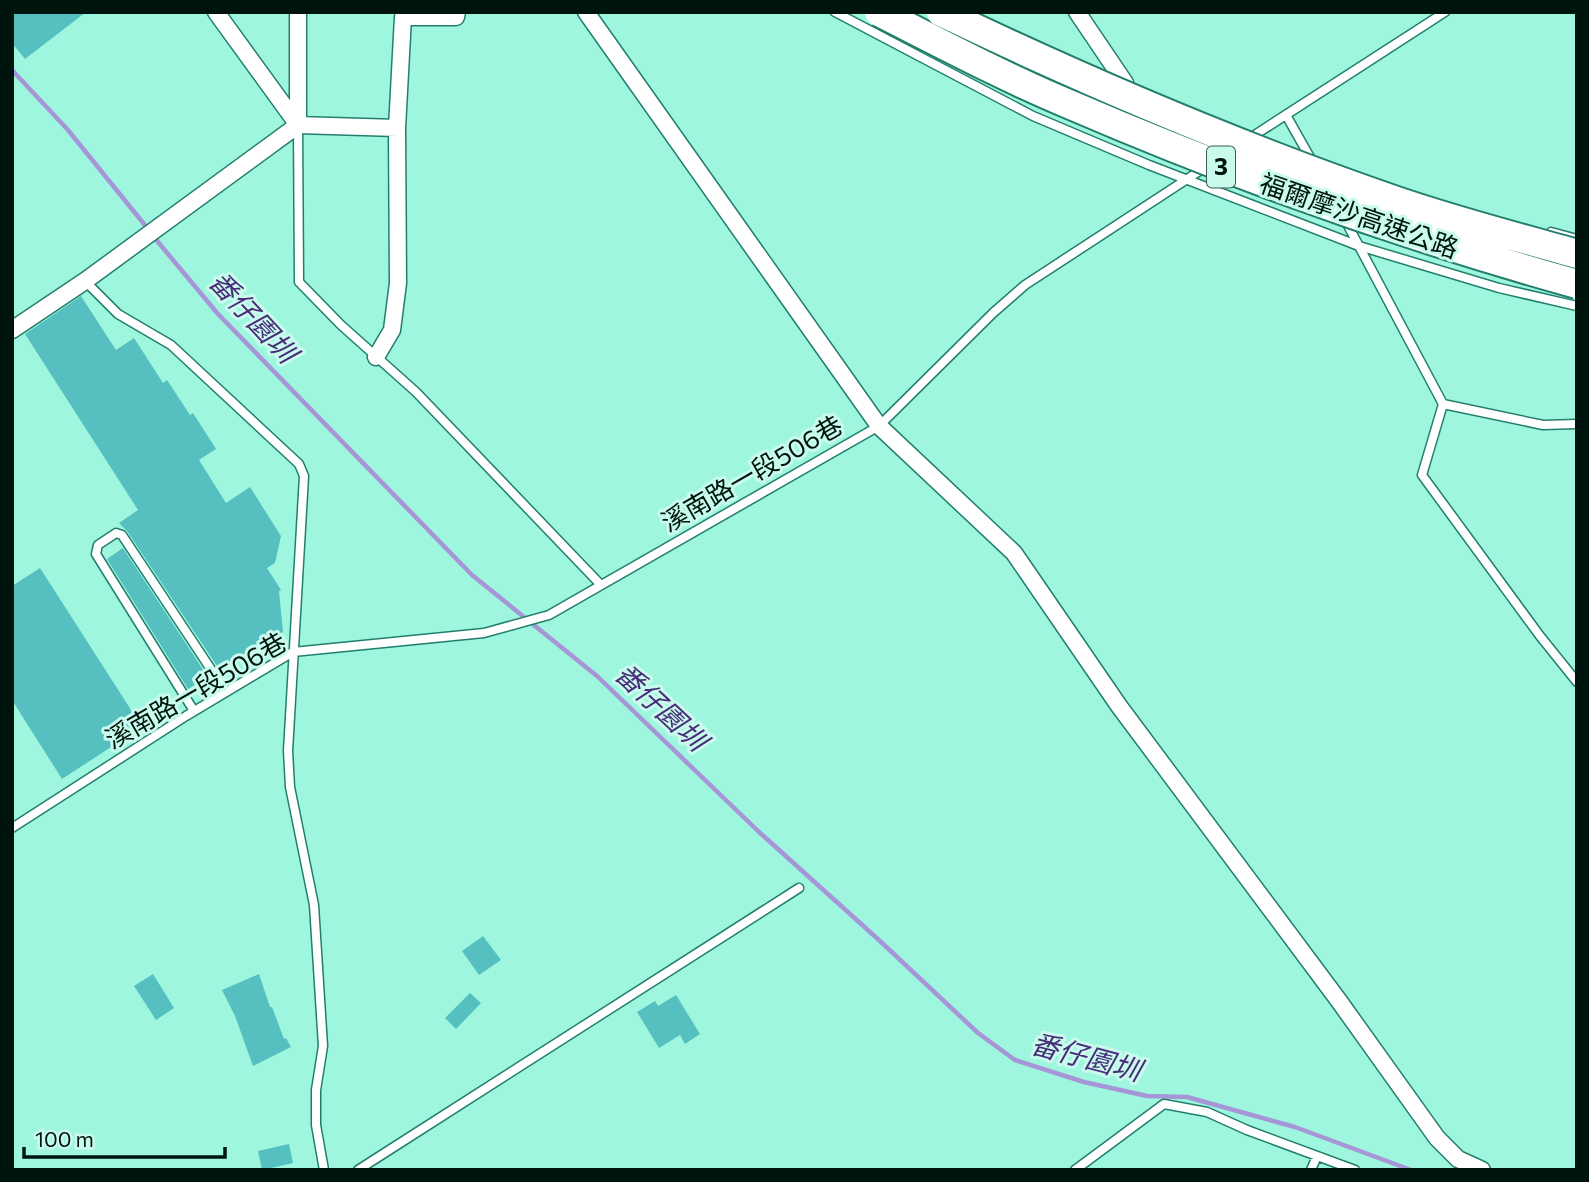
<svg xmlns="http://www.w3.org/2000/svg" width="1589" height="1182" font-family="Commissioner,'Noto Sans TC',sans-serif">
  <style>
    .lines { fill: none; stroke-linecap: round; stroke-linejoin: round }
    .stream { stroke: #a695d7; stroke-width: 4.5 }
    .building { fill: #56bfc0 }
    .lane-casing { stroke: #227f6d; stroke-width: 11 }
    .street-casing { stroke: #227f6d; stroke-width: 19 }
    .lane { stroke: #fff; stroke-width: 8 }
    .street { stroke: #fff; stroke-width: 16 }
    .highway-bridge-casing { stroke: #227f6d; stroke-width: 32; stroke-linecap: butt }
    .highway-bridge { stroke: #fff; stroke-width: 28 }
    .labels { text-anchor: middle; stroke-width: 6; stroke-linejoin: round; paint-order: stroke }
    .shield { fill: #c9fbed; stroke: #3c5951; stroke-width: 2 }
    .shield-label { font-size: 24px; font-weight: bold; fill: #00140e }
    .street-label { font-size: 26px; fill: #00140e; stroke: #c9fbed }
    .water-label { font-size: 28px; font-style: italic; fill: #492d7b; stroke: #c9fbed }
  </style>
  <rect width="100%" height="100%" fill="#9ff6df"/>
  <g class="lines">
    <path class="stream" d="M12 70 68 130 148 229
      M153 236 218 314 472 575 597 676 758 831 880 941 978 1033 1015 1060 1084 1082 1147 1096 1187 1097 1295 1127 1411 1170"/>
  </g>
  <path class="building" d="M12 12H86L25 59 12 43Z
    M81 296 116 350 134 338 163 383 167 380 190 415 193 413 216 449 199 460 226 503 250 487 281 536 275 563 267 568 281 590 279 591 283 632 219 669 127 531 119 523 138 510 25 334Z
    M123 548 208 677 188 689 107 559Z
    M40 568 142 727 62 779 12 700V586Z
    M483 936 501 960 479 975 462 951Z
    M153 974 174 1008 156 1020 134 986Z
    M259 974 270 1007H272L284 1039 286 1038 291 1047 253 1066 235 1016 222 990Z
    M470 993 481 1003 456 1029 445 1018Z
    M676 995 700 1034 685 1044 680 1035 659 1048 637 1012 655 1001 658 1006Z
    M289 1144 293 1163 262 1170 258 1151Z"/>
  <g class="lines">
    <g class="lane-casing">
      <path id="lane" d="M835 12 1033 116 1149 165 1359 246 1499 288 1577 306
        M1286 115 1312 161
        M298 125 299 282 341 325 416 392 601 585
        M1247 140 1445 12
        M1344 218 1443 404 1543 425 1577 424
        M1551 232 1577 239
        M85 281 118 314 171 345 299 464 304 476 288 751 290 787 314 905 323 1046 316 1090V1125L324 1170
        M1443 404 1422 475 1540 636 1577 682
        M194 711 96 554 98 545 116 533 122 535 226 692
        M12 828 186 716 293 652 484 633 549 615 879 426 993 313 1025 285 1204 168
        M358 1170 799 888
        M1075 1170 1164 1104 1207 1112 1247 1130 1355 1170
        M1311 1170 1317 1156"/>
    </g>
    <g class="street-casing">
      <path id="street" d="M216 12 298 125
        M298 12V125
        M586 12 879 426 1014 553 1119 706 1339 1001 1437 1138 1458 1159 1482 1170
        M1077 12 1125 83
        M12 330 85 281 298 125 397 128 403 17H456L457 12
        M376 357 392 330 398 283 397 128"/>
    </g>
    <use href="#lane" class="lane"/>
    <use href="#street" class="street"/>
    <g class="highway-bridge-casing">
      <path id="highway-bridge" d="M879 12C942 44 1006 78 1071 105 1236 176 1404 236 1577 284
        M941 12C1087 82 1235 145 1388 198 1450 220 1514 236 1577 254"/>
    </g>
    <use href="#highway-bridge" class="highway-bridge"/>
  </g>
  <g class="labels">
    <rect class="shield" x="1207" y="146.5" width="28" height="41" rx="5"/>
    <g class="shield-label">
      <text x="1221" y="175">3</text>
    </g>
    <g class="street-label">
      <text transform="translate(1359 216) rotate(19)" y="9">福爾摩沙高速公路</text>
      <text transform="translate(752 474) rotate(-30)" y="9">溪南路一段506巷</text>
      <text transform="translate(196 691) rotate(-30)" y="9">溪南路一段506巷</text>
    </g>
    <g class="water-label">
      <text transform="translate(253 317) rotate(47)" y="10">番仔園圳</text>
      <text transform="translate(661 707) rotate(43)" y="10">番仔園圳</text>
      <text transform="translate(1086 1057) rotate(15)" y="10">番仔園圳</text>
    </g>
  </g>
  <rect width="1589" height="1182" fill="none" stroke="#00140e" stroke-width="28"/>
  <path d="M24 1147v10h201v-10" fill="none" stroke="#00140e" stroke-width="3.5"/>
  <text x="35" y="1147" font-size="21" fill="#00140e" stroke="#c9fbed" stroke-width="5" paint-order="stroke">100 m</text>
</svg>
